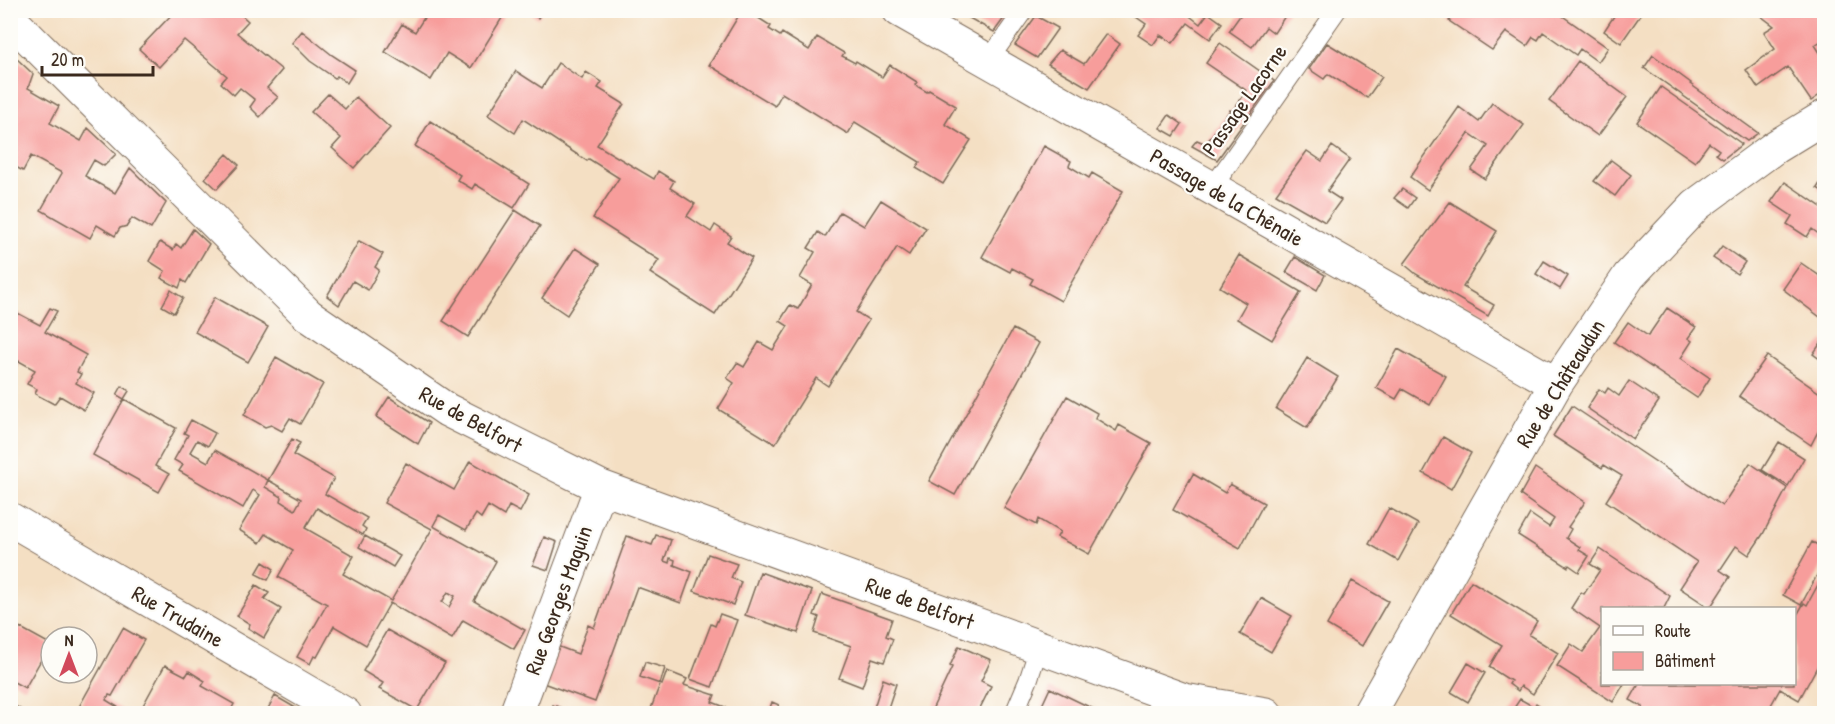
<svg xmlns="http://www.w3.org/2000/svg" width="1835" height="724" font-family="'Patrick Hand',sans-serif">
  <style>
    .building { fill: #f79d9b; fill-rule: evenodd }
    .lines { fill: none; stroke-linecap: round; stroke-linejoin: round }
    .lane-casing { stroke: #7c6958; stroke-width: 20 }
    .street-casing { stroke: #7c6958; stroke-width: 35 }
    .lane { stroke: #fff; stroke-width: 18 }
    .street { stroke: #fff; stroke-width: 33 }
    .labels { text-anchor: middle; stroke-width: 4.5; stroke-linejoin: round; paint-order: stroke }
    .street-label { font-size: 22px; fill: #3b2a1e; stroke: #fdfcf7 }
  </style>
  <rect width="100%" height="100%" fill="#fdfcf7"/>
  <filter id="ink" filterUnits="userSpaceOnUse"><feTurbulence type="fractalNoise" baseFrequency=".0167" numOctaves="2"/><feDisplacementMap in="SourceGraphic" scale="12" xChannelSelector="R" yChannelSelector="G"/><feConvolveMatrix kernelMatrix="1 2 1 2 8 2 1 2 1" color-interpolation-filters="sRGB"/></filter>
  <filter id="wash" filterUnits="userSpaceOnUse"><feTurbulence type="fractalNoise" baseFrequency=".008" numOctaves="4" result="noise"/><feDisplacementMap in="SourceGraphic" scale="24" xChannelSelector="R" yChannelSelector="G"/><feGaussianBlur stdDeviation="1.35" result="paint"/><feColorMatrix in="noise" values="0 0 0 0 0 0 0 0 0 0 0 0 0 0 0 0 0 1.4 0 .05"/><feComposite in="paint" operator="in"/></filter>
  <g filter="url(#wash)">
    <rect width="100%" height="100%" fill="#f4dfc3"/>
    <g id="blocks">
      <path class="building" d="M176 10H236L248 21 237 33 282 70 267 88 278 97 260 117 250 107 255 100 240 88 234 95 221 83 227 76 184 40 159 67 139 49Z
        M429 10H507L471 68 447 53 431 80 385 52 402 24 415 32Z
        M525 10H543L538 18Z
        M742 10H746L771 26 769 29 780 36 782 33 809 50 817 37 844 53 842 56 855 63 856 61 882 77 890 65 917 82 915 85 927 92 929 90 956 106 945 124 971 140 943 184 916 168 920 162 855 122 848 134 782 93 775 106 709 65Z
        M955 10H1010L994 32Z
        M1126 10H1182L1200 24 1208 13 1222 23 1210 39 1188 23 1173 43 1160 35 1153 45 1138 35 1146 24Z
        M1244 10H1289L1274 33 1266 27 1252 47 1229 31Z
        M1455 10H1554L1608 48 1598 62 1580 49 1576 55 1543 32 1538 40 1533 37 1527 46 1506 32 1492 50 1449 21Z
        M1618 10H1644L1621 43 1604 31Z
        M1753 10H1824V39L1815 45 1824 59V92L1811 101 1788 67 1758 88 1746 70 1775 49 1764 32 1774 26Z
        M1036 16 1058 28 1037 58 1015 45Z
        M302 31 332 55 355 70 347 83 337 76 335 78 310 61 292 43Z
        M1106 34 1120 44 1089 88 1048 64 1060 50 1084 64Z
        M1220 43 1274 81 1217 160 1192 146 1197 140 1206 144 1230 110 1232 111 1247 91 1206 63Z
        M1327 43 1382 77 1367 98 1328 74 1324 79 1309 69Z
        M1653 55 1691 83 1690 84 1758 133 1747 141 1644 68Z
        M16 58 33 74 28 88 59 106 50 123 81 141 88 128 116 154 104 166 94 160 85 176 115 193 130 168 166 203 151 229 132 218 127 226 120 228 115 236 97 225 90 238 41 210 62 173 31 156 23 171 10 164V68Z
        M1578 61 1627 97 1598 136 1549 101Z
        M558 63 582 79 586 72 602 82 598 88 624 104 597 145 654 179 658 171 674 181 670 188 695 204 687 216 711 232 715 225 731 236 727 242 752 258 715 315 650 273 659 260 593 218 619 178 589 159 587 161 523 119 515 133 488 115 516 71 542 88Z
        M1661 87 1742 144 1723 159 1716 154 1719 150 1709 143 1695 162 1637 122Z
        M328 94 345 109 356 97 390 128 354 168 332 148 341 138 311 112Z
        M1492 103 1524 125 1485 179 1471 170 1488 146 1469 133 1428 190 1410 177 1459 107 1479 122Z
        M1169 115 1182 124 1174 136 1160 128Z
        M430 121 529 184 514 208 475 184 472 189 457 180 460 175 415 146Z
        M1044 146 1071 161 1069 166 1089 178 1092 173 1123 191 1061 301 1030 284 1033 279 1012 268 1010 272 982 257Z
        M1332 146 1350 159 1327 191 1341 200 1325 222 1276 194 1307 151 1322 161Z
        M227 154 239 165 217 189 205 178Z
        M1611 160 1631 175 1615 196 1594 181Z
        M1824 177V192L1817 188Z
        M1785 182 1824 209V238L1812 229 1807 237 1787 224 1792 216 1771 202Z
        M1402 189 1415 198 1408 208 1394 198Z
        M881 200 926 228 909 255 897 247 856 312 869 320 828 386 816 378 775 444 718 409 734 383 727 378 737 363 744 367 759 342 773 350 788 326 780 321 790 305 798 309 812 285 800 278 815 252 808 248 818 232 825 237 840 212 864 226Z
        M1450 202 1497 231 1463 287 1494 305 1488 316 1416 274 1404 264Z
        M515 210 540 226 468 337 443 321Z
        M193 229 209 244 186 283 182 280 179 288 161 278 165 271 149 261 160 242 173 250 176 244 181 248Z
        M359 241 383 254 375 267 379 270 368 290 353 281 339 305 327 296Z
        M1722 246 1745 262 1737 274 1713 258Z
        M575 248 600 264 567 315 542 298Z
        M1239 255 1301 292 1272 340 1237 319 1246 303 1220 287Z
        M1295 257 1325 275 1317 290 1286 272Z
        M1544 261 1568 276 1560 289 1536 274Z
        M1801 263 1824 279V320L1783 289Z
        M171 290 183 298 174 313 162 306Z
        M215 297 268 327 248 362 195 332Z
        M50 308 57 311 45 332 86 355 77 372 81 374 76 383 94 393 84 410 60 396 54 404 35 394 37 389 27 384 35 370 19 361 13 372 10 370V309L40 325Z
        M1667 308 1696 327 1688 338 1692 341 1681 358 1710 378 1697 398 1614 342 1628 322 1648 336Z
        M1013 329 1039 343 955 495 929 481Z
        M1823 340 1824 341V362L1813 354Z
        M1398 349 1446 376 1430 405 1402 389 1396 399 1376 388Z
        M1767 356 1824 396V420L1811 445 1739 396Z
        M276 357 323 384 300 424 290 418 282 431 271 425 265 427 244 415Z
        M1307 358 1338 377 1307 428 1276 409Z
        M1629 381 1659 401 1633 439 1587 408 1599 389 1605 393 1608 388 1619 396Z
        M122 386 129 391 124 399 117 395Z
        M1067 396 1097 413 1095 418 1116 431 1119 425 1151 443 1089 554 1057 537 1060 532 1038 519 1036 525 1004 508Z
        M389 397 429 423 418 444 376 417Z
        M124 399 176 428 155 466 169 474 159 492 93 455Z
        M1572 406 1722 506 1750 463 1787 488 1763 534 1749 555 1736 546 1720 570 1730 577 1710 608 1680 588 1697 562 1606 501 1622 476 1604 465 1602 468 1553 436Z
        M191 420 215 433 208 446 197 440 190 452 208 462 215 450 268 480 265 487 282 497 281 501 295 510 301 499 268 480 292 439 300 443 293 455 334 478 325 494 367 518 362 526 366 529 363 535 317 508 305 528 354 556 343 574 391 601 432 529 384 503 406 463 454 490 470 461 529 495 520 512 509 506 504 516 488 506 481 518 476 514 466 530 439 515 433 526 496 561 474 601 525 630 514 649 463 620 452 639 390 603 366 645 334 626 317 657 314 656 310 664 297 657 327 604 278 577 293 550 266 534 260 543 239 530 260 495 253 490 243 508 179 471 183 465 174 460 188 435 184 433ZM448 592 455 596 449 607 442 602Z
        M1443 437 1471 453 1451 489 1423 473Z
        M1779 442 1804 458 1788 486 1762 470Z
        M1535 468 1585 502 1568 527 1571 529 1566 538 1580 547 1579 550 1589 556 1579 572 1569 565 1568 567 1518 535 1530 514 1549 527 1554 519 1520 495Z
        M1193 474 1225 493 1230 484 1264 503 1240 548 1173 510Z
        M1389 508 1418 524 1398 561 1369 544Z
        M656 535 671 540 664 561 669 563 670 558 675 560 674 565 692 572 681 603 637 587 595 702 543 683 557 646 578 654 588 625 594 628 627 536 652 545Z
        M365 536 400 556 393 567 359 547Z
        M544 537 557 542 548 570 533 565Z
        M1812 542 1824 548V562L1801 605 1783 595Z
        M1600 549 1670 596 1664 608 1602 609V684H1624L1613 702 1557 666 1571 644 1583 652 1600 628 1571 608 1581 592 1584 594 1600 570 1590 564Z
        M708 554 737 564 731 578 741 582 733 605 694 591Z
        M263 562 274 569 268 580 256 574Z
        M760 572 812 591 798 633 745 615Z
        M1352 581 1388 601 1362 646 1327 625Z
        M1471 581 1537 621 1529 635 1558 653 1533 694 1521 686 1518 691 1509 684 1511 681 1489 667 1502 645 1451 614Z
        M1819 583 1824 586V654L1799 700 1780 689 1766 714H1725L1715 708 1712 714H1656L1651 711 1649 714H1643L1640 712 1643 707 1630 700 1639 684H1794V620L1804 603 1807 605Z
        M256 585 269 593 264 599 281 609 264 638 248 628 250 624 237 616Z
        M822 594 892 619 886 636 893 639 884 662 872 658 862 687 839 678 851 646 814 633 819 617 814 615Z
        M1261 598 1292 616 1271 652 1240 634Z
        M720 614 737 620 712 687 690 679 711 624 715 626Z
        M10 622 50 644 25 688 10 680Z
        M123 628 144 640 112 696 109 695 106 700 129 714H75Z
        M387 630 445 663 417 710 379 689 383 683 363 671Z
        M959 646 991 660 981 681 991 686 977 714H930L952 667 950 666Z
        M645 662 665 668 660 684 640 677Z
        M1468 663 1485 673 1468 702 1451 692Z
        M165 665 186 676 189 671 205 681 202 686 234 704 229 714H144L140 711Z
        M667 671 687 679 684 685 715 695 712 702 743 714H649L660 684 662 685Z
        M883 679 896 684 886 714H872Z
        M1050 688 1104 714H1038Z
        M275 696 306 714H265Z
        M1520 699 1534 707 1536 703 1548 711 1547 714H1510Z
        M772 702 779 705 777 708 791 714H768Z
        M10 703 15 706 28 714H10Z
        M553 705 576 713V714H549Z"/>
    </g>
  </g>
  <g filter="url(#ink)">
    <use href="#blocks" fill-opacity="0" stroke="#7c6958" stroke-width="1.5"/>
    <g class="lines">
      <g class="lane-casing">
        <path id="lane" d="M988 61 1024 10
          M1212 188 1337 10
          M1014 714 1028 681 1039 647"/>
      </g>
      <g class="street-casing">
        <path id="street" d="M899 10 1556 384
          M10 19 308 315 447 410 601 487 1184 700 1266 714
          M10 519 345 714
          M516 714 601 487
          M1369 714 1556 384 1629 276 1696 205 1775 147 1824 117"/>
      </g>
      <use href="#lane" class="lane"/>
      <use href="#street" class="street"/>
    </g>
  </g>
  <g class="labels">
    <g class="street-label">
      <text transform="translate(1244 100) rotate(-55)" y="8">Passage Lacorne</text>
      <text transform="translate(1227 197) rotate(30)" y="8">Passage de la Chênaie</text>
      <text transform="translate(1560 383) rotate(-58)" y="8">Rue de Châteaudun</text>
      <text transform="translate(471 419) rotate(29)" y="8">Rue de Belfort</text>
      <text transform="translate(558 600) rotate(-70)" y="8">Rue Georges Maguin</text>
      <text transform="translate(920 603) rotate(20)" y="8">Rue de Belfort</text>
      <text transform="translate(178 616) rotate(30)" y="8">Rue Trudaine</text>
    </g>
  </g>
  <rect width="1835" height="724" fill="none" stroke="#fdfcf7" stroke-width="36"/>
  <rect x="1601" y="607" width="195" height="78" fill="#fdfcf7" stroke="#afa8a0" stroke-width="1.5"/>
  <rect x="1613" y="626" width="30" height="9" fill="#ffffff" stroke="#afa8a0" stroke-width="1.5"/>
  <text x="1655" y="637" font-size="18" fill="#3b2a1e">Route</text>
  <rect x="1613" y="652" width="30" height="18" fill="#f79d9b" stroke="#afa8a0" stroke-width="1.5"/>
  <text x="1655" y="667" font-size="18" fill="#3b2a1e">Bâtiment</text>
  <g transform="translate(69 655)"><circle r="28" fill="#fdfcf7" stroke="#afa8a0" stroke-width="1.5"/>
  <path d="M0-4.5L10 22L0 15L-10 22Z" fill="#d1495b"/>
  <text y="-9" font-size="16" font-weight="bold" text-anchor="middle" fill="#3b2a1e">N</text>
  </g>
  <path d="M42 66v9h111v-9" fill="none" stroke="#3b2a1e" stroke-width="3"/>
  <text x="51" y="66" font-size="18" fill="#3b2a1e" stroke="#fdfcf7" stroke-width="4.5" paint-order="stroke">20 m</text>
</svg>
